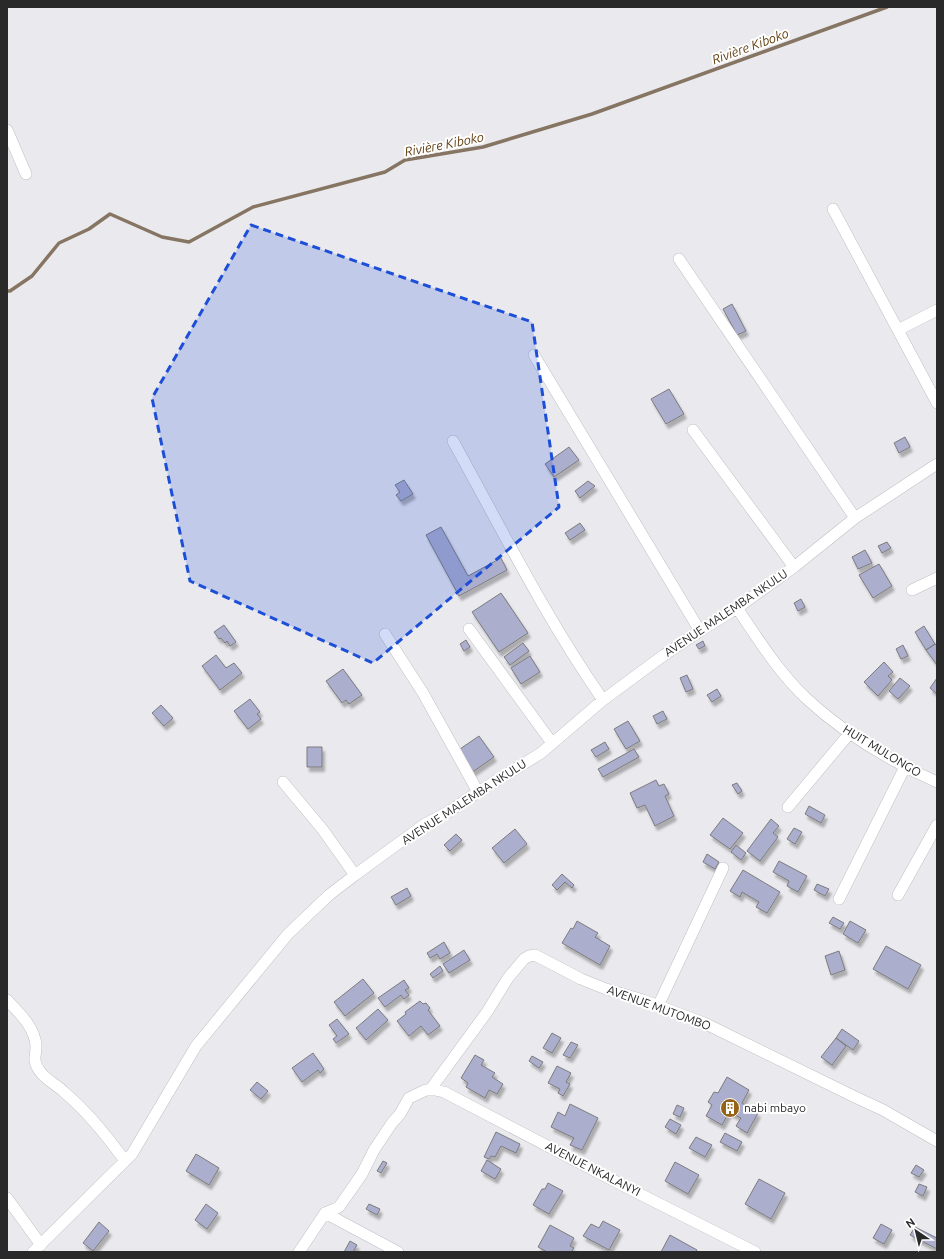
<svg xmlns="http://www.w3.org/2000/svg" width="944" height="1259" font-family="Ubuntu,sans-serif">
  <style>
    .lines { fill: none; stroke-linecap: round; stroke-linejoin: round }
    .stream { stroke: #857562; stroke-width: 3.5 }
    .building { fill: #acaece; stroke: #7b7b7e; filter: url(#shadow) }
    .minor-casing { stroke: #bebfc3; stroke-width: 12 }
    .minor { stroke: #fff; stroke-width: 11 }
    .marked { fill: #1d4ed8; fill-opacity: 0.2; stroke: #1d4ed8; stroke-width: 3; stroke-dasharray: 8 5; stroke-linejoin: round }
    .labels { text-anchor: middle; stroke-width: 4; stroke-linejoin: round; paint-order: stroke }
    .street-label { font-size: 12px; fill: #29292a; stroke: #fff }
    .poi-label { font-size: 12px; fill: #29292a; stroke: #fff; text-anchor: start }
    .water-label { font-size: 13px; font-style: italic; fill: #634214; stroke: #fff }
  </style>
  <defs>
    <filter id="shadow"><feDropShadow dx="2.5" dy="4.5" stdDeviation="1" flood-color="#0004"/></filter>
  </defs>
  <rect width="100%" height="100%" fill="#eaeaee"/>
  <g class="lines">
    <path class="stream" d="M7 291H10L32 276 59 243 89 229 110 214 162 237 189 242 253 207 385 172 405 160 483 147 592 114 887 7"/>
  </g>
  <path class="building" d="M732 304 746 331 737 335 723 309Z
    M669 389 684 414 666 424 651 399Z
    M905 437 910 447 899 453 894 443Z
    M569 447 579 460 554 477 545 464Z
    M404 480 413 494 401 501 396 495 400 492 395 485Z
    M588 481 595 486 580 498 575 491Z
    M580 523 585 530 570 540 565 533Z
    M441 527 468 576 501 558 507 570 459 596 426 535Z
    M887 542 891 548 882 553 878 546Z
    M865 550 872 563 858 569 852 557Z
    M879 564 892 586 873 598 859 575Z
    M501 593 528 633 499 652 472 612Z
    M801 599 805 607 798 611 794 603Z
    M224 625 236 642 230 646 227 641 225 643 221 638 219 639 214 632Z
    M924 626 935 644 926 650 915 632Z
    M466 640 470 647 464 651 460 644Z
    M703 641 705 646 699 649 696 645Z
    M523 643 529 651 510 665 504 657Z
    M935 644 937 646V665L926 650Z
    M903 645 908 656 901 659 896 649Z
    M216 655 226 668 234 663 242 673 220 690 202 666Z
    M530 656 540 672 521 684 511 668Z
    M884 662 893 672 888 676 892 680 878 696 864 682Z
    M343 669 362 695 349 704 346 700 342 703 326 681Z
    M687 675 693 689 686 692 680 678Z
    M900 678 910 686 898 699 889 691Z
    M937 678V694L930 688Z
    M717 689 721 696 712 702 707 695Z
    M250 699 260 712 257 714 261 719 248 729 234 711Z
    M161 705 173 718 164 726 152 713Z
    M663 711 667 719 657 724 653 716Z
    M628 721 640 741 626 749 614 729Z
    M479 736 494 757 471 773 457 751Z
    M605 742 609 749 596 757 591 750Z
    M307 747H322V767H307Z
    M634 749 639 757 603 777 598 769Z
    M656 780 659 786 664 784 669 794 665 796 674 816 655 826 645 805 637 808 630 793Z
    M737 783 742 791 738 794 732 785Z
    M809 806 825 815 821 823 805 814Z
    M723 818 743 833 730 849 710 835Z
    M771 819 779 826 773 833 778 837 760 861 747 851Z
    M794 828 802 832 795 844 787 839Z
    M515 829 527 844 504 863 492 848Z
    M456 834 462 840 450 851 444 845Z
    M736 845 746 853 741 860 731 852Z
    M707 854 719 862 715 869 703 862Z
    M779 861 807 876 798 892 787 886 789 881 773 872Z
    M743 870 780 892 767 913 756 907 759 902 742 892 740 897 730 891Z
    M562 874 574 885 572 888 565 882 557 890 552 885Z
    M817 884 829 889 825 896 814 890Z
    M407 888 411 896 396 905 391 897Z
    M833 917 844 923 840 929 829 923Z
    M577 921 598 933 595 937 610 946 600 965 562 943 571 928 573 929Z
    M850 921 866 930 858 943 843 934Z
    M444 942 450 953 440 959 437 954 430 958 427 953Z
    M886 946 921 965 908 989 873 969Z
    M464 950 470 960 449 973 443 964Z
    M839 951 845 970 831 975 825 956Z
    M440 966 443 971 433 978 430 974Z
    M363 979 374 993 345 1016 334 1002Z
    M404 980 409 988 405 990 409 995 404 999 401 995 385 1007 378 998Z
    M420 1001 423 1004 426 1003 430 1008 428 1010 440 1026 428 1035 421 1026 409 1036 397 1021 406 1014 405 1012Z
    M378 1009 388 1020 366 1040 356 1028Z
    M337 1019 349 1034 336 1043 333 1039 337 1036 329 1025Z
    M842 1029 859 1041 853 1050 836 1038Z
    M552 1033 561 1038 552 1053 543 1048Z
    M836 1038 846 1046 832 1065 821 1057Z
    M571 1042 578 1045 570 1058 563 1055Z
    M313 1053 324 1069 320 1073 318 1070 302 1082 292 1068Z
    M475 1055 484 1060 481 1065 495 1073 492 1077 503 1084 497 1094 489 1090 485 1098 466 1087 468 1083 461 1078Z
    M532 1056 543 1062 539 1068 529 1061Z
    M557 1066 571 1073 566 1082 570 1084 563 1096 558 1093 560 1089 548 1083Z
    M727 1077 749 1090 742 1103 758 1113 747 1133 736 1126 741 1118 729 1112 722 1125 706 1116 712 1105 708 1102 714 1092 718 1093Z
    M257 1082 268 1091 261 1099 250 1090Z
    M570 1104 598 1118 582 1150 570 1145 574 1138 551 1127 558 1112 565 1116Z
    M677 1105 684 1108 680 1117 673 1114Z
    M670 1119 681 1125 676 1134 665 1127Z
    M496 1132 520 1144 516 1153 501 1146 495 1157 491 1156 489 1159 484 1157Z
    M725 1133 742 1142 737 1151 720 1142Z
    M696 1137 712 1145 705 1157 689 1148Z
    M196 1154 219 1168 209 1185 186 1171Z
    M487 1160 501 1169 495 1179 481 1171Z
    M383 1161 387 1163 381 1173 377 1171Z
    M675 1162 699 1175 688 1194 665 1181Z
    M916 1165 924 1170 919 1177 911 1173Z
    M759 1179 785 1193 771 1219 745 1204Z
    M548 1183 563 1191 549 1214 533 1205 542 1189H545Z
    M919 1184 927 1187 923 1196 915 1192Z
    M206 1204 218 1213 207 1229 195 1220Z
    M369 1204 380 1209 377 1215 366 1209Z
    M603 1221 620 1230 609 1250 583 1236 591 1224 599 1228Z
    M99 1222 109 1231 93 1251 83 1243Z
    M881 1224 892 1230 884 1244 873 1238Z
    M550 1225 574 1238 570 1246 574 1248 571 1252H547L538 1247Z
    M915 1227 937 1238V1249L910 1235Z
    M670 1235 697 1250 696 1252H661Z
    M350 1241 357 1245 353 1252H344Z"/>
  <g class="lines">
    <g class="minor-casing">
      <path id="minor" d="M7 130 26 174
        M833 209 937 403
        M679 259 855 518
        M898 330 937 310
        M534 355 700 631
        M693 430 794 567
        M453 441C501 528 546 618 603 700
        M912 590 937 578
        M737 608C758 639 779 673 807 699 845 734 890 761 937 782
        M469 629 552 743
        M385 634 423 693 478 792
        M283 782 323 830 355 875
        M788 807 849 734
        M898 895 937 825
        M839 899 905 767
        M7 1000C19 1013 35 1027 36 1046 36 1057 32 1059 39 1070 44 1079 56 1084 64 1092 88 1112 107 1136 125 1161
        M658 1006 723 868
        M430 1090 487 1012 508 978 524 959 529 956 535 955 581 979 606 989 643 1000 704 1023 855 1097 883 1110 937 1141
        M7 1198 41 1245
        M325 1213 339 1207 362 1174 374 1150 392 1123 400 1114 409 1098 426 1090H435L444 1092 626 1187 755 1252
        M325 1213 398 1252
        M33 1252 132 1154 196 1046 288 934 329 895 355 875 425 824 448 812 478 792 541 753 603 700 664 655 700 631 737 608 794 567 855 518 937 464
        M299 1252 325 1213"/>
    </g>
    <use href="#minor" class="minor"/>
  </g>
  <path class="marked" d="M251 225 532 322 559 507 373 663 190 581 152 398Z"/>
  <defs>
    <g id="building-disc" transform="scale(1)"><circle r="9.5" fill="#956216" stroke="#fff"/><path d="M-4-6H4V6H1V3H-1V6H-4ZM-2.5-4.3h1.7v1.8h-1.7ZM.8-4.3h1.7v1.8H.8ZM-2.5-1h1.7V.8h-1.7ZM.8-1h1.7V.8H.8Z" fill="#fff"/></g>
  </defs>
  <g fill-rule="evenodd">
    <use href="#building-disc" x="730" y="1108"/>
  </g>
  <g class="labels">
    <g class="street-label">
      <text transform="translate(726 613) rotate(-34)" y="4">AVENUE MALEMBA NKULU</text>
      <text transform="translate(882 751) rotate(31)" y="4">HUIT MULONGO</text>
      <text transform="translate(464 802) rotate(-33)" y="4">AVENUE MALEMBA NKULU</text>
      <text transform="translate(659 1008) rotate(20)" y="4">AVENUE MUTOMBO</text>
      <text transform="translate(593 1169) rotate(27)" y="4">AVENUE NKALANYI</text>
    </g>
    <g class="poi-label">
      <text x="744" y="1112">nabi mbayo</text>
    </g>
    <g class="water-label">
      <text transform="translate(750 46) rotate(-20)" y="5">Rivière Kiboko</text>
      <text transform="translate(444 144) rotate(-11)" y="5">Rivière Kiboko</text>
    </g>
  </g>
  <rect width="944" height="1259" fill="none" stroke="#29292a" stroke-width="16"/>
  <g transform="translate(916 1231) rotate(325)" stroke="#ffffff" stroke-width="3" paint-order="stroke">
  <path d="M0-3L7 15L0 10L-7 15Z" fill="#29292a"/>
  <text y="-6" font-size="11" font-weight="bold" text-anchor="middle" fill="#29292a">N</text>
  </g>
</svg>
